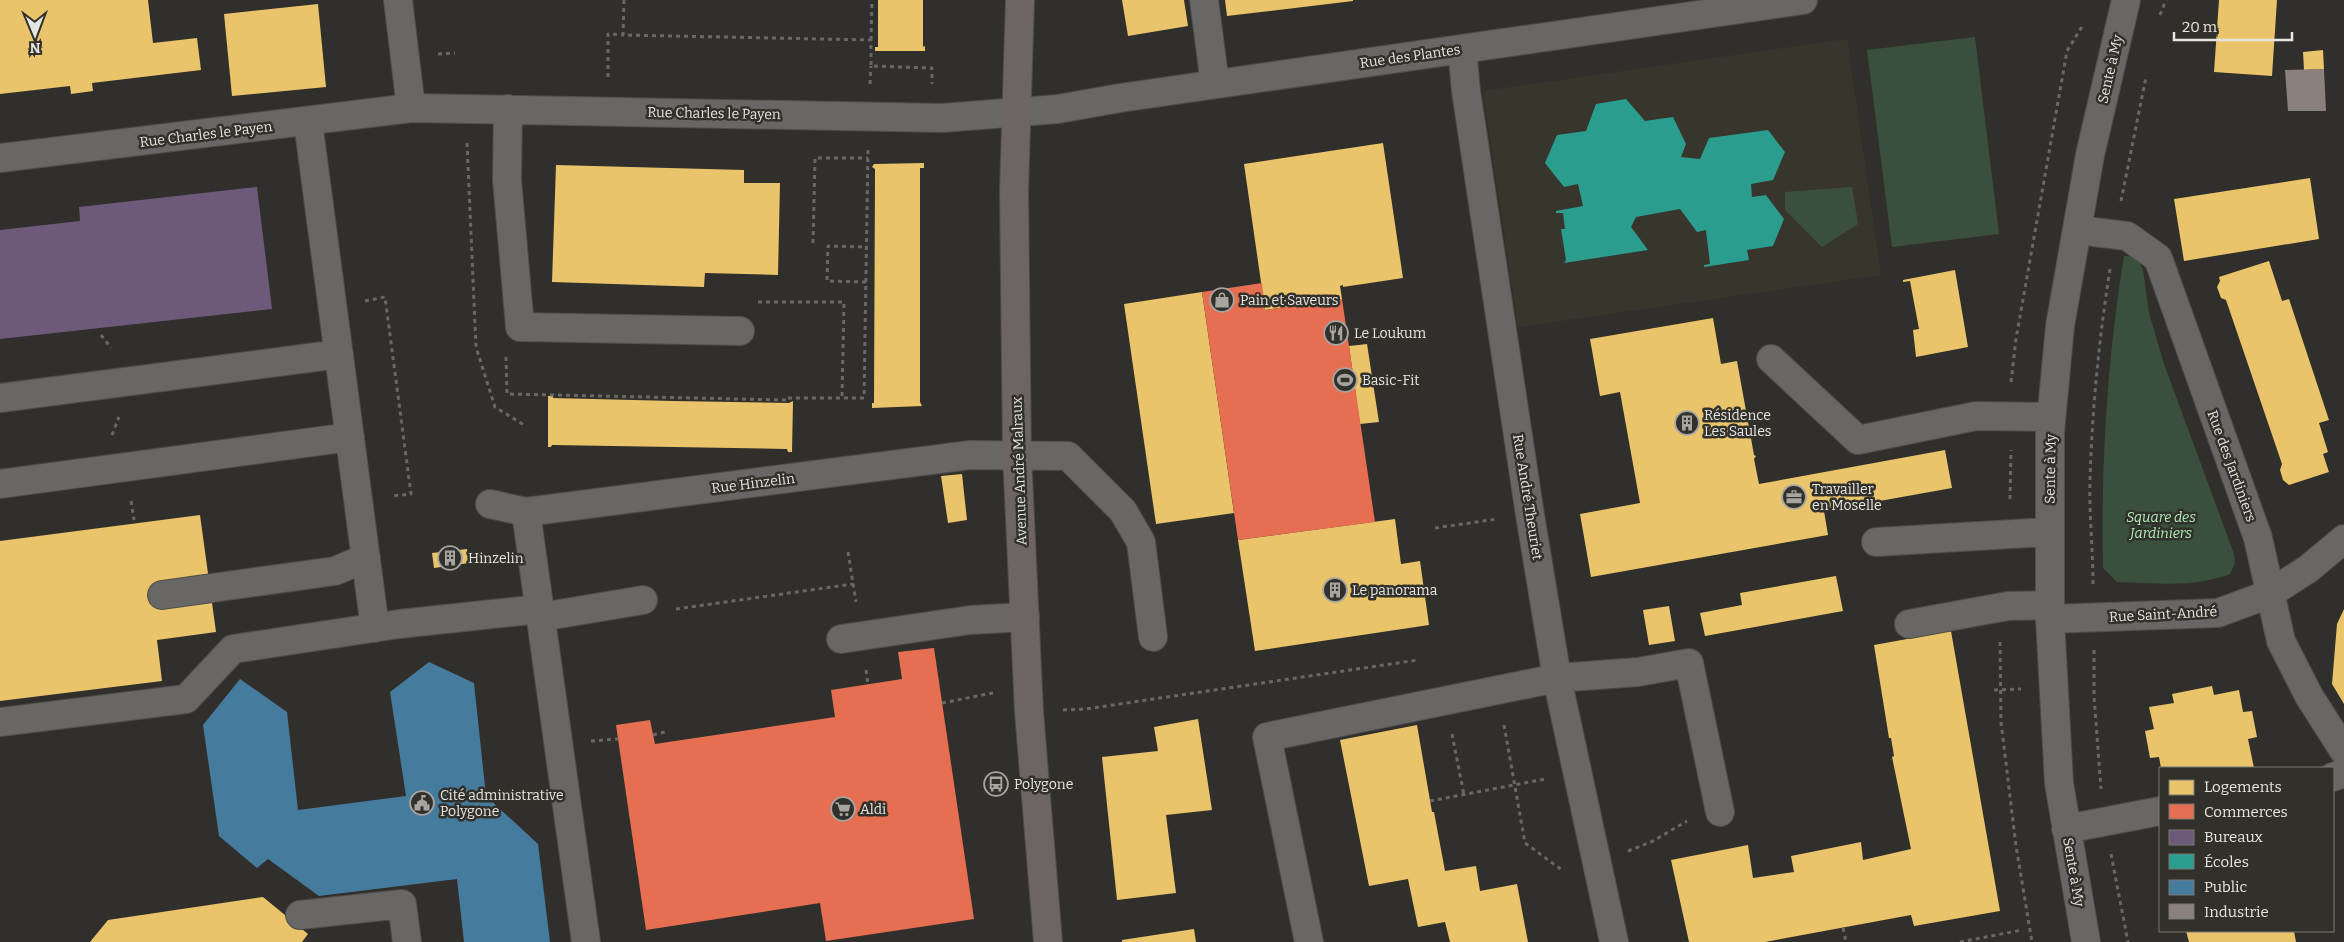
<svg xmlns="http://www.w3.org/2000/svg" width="2344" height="942" font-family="Bitter,serif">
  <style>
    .built { fill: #38362c }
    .green { fill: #3a503c }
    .homes { fill: #e9c46a }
    .shops { fill: #e76f51 }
    .offices { fill: #6d597a }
    .schools { fill: #2a9d8f }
    .public { fill: #457b9d }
    .industry { fill: #8a817c }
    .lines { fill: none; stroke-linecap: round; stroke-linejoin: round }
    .minor-casing { stroke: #4e4d4a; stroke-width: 30 }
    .major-casing { stroke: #4e4d4a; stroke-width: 30 }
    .path { stroke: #686866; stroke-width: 3; stroke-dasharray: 4 4; stroke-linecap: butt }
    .minor { stroke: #686765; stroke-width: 28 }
    .major { stroke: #6d6464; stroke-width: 28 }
    .labels { text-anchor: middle; stroke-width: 5; stroke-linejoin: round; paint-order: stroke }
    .street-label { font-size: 14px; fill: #e5e5e1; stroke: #32302b }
    .poi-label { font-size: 14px; fill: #e5e5e1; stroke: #32302b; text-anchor: start }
    .park-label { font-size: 14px; font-style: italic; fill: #acecb5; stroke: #32302b }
  </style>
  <rect width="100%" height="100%" fill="#312f2c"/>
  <path class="built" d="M1847 39 1881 275 1518 327 1483 91Z"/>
  <path class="green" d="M1975 37 1999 234 1892 247 1867 50Z
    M1852 187 1858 224 1822 247 1785 210V192Z
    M2124 256 2137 257 2143 270 2149 313 2164 364 2234 554 2235 563 2230 574C2193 588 2156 583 2117 582L2103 568C2101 464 2107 359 2124 256Z"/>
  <path class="homes" d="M0 0H148L153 43 197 38 201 70 92 83 93 91 71 94 70 86 0 94Z
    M878 0H923V47L925 46V51H875V47H878Z
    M1122 0H1184L1188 26 1128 36Z
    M1225 0H1353V1L1227 16Z
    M2219 0H2277L2272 76 2214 72Z
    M318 4 326 87 232 96 224 14Z
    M2323 50 2324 69 2304 70 2303 52Z
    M1383 143 1403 278 1343 287V285L1340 286 1342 299 1265 310 1244 164Z
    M924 163V168H920V402L922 406 872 408V403H874L875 169 872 167 874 164Z
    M556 165 744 170V183H780L778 275 705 273 704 287 552 282Z
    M2310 178 2319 239 2184 261 2174 199Z
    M2269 261 2282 301 2289 299 2329 420 2319 423 2328 452 2323 454 2329 472 2289 485 2283 480 2280 470 2282 464 2226 300 2221 298 2217 287 2220 281 2219 277Z
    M1955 270 1968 347 1916 357 1913 330 1919 329 1910 281 1903 282V280Z
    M1202 292 1234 513 1156 524 1124 304Z
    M1713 318 1721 364 1737 361 1754 455 1756 456 1754 459 1759 484 1945 450 1952 488 1824 511 1828 535 1591 577 1580 514 1640 503 1620 392 1600 396 1590 339Z
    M1367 344 1379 422 1360 424 1349 346Z
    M548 396H553V398L673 401 789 403 793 401 792 452H788L787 449 552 445 551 447H548Z
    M962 474 967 520 948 523 941 476Z
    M200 515 216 632 157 640 162 681 0 701V541Z
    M1395 519 1401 564 1420 561 1429 625 1255 651 1238 540Z
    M467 549 469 563 434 568 432 553Z
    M1836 576 1843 611 1705 636 1700 613 1742 605 1740 593Z
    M1669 606 1675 641 1649 645 1643 610Z
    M2344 609V704L2332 684 2337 624Z
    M1951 631 2000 911 1914 926 1911 915 1765 942H1689L1671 860 1748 845 1753 878 1794 872 1791 856 1861 842 1863 860 1911 849 1892 757 1894 756 1891 738H1889L1874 645Z
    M2212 686 2214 695 2239 690 2243 712 2252 711 2257 737 2248 739 2254 768H2161L2159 757 2150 758 2145 731 2154 729 2149 707 2174 703 2172 694Z
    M1198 719 1212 810 1166 815 1176 893 1117 900 1102 757 1158 751 1154 727Z
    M1417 725 1432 812H1434L1445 871 1476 866 1480 891 1517 884 1528 942H1450L1445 922 1418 927 1408 879 1369 886 1340 740Z
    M263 897 308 934 302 942H90L108 920Z
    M1194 929 1196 942H1122V940Z
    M2186 931H2294L2296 942H2189Z"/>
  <path class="shops" d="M1262 283 1265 310 1342 299 1375 522 1238 540 1202 292Z
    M934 648 974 919 826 941 820 903 646 930 616 725 650 720 655 744 835 717 831 690 902 679 898 652Z"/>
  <path class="offices" d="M257 187 272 309 0 339V230L80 221 79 207Z"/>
  <path class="schools" d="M1626 99 1645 121 1673 117 1686 144 1681 157 1700 159 1709 138 1768 130 1785 152 1773 180 1751 184 1752 197 1766 195 1784 219 1773 246 1747 250 1749 260 1704 267V265L1710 264 1706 230 1697 232 1680 209 1636 217 1631 227 1648 250 1564 263 1566 260 1561 229H1565L1563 213H1556V211L1583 206 1578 184 1564 187 1545 163 1557 135 1586 131 1596 104Z"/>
  <path class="public" d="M429 662 474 683 486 796 538 844 550 942H464L457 879 319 896 268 859 257 868 219 836 203 725 240 679 287 712 298 810 406 796 390 692Z"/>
  <path class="industry" d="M2324 69 2326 111H2288L2285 70Z"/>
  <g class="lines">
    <g class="minor-casing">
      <path id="minor" d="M398 0 411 108
        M1204 0 1215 84
        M1462 49 1466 91 1530 515 1557 678 1614 942
        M508 109 507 180 520 327 740 331
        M308 122 375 628
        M0 158 411 108 942 118 1058 109 1120 98 1803 0
        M2077 230 2127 236 2158 258 2258 538 2281 641 2309 696 2344 751
        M1771 359 1858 440 1976 416 2051 417
        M0 398 339 354
        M0 484 350 437
        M490 504 526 512 970 455 1068 456 1123 511 1141 542 1153 637
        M526 512 586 942
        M1876 542 2048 532
        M162 595 335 571 366 558
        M541 617 643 600
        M2050 619 2218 613 2269 594 2308 569 2344 539
        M1909 624 2008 606 2050 605
        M841 639 970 620 1025 617
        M0 722 186 699 233 649 399 624 539 609
        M2333 777 2344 773
        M2066 829 2160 811
        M300 915 402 904 407 942
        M1309 942 1267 737 1557 678 1638 672 1689 663 1720 812
        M2086 942 2059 783 2050 619V432L2060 326 2090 155 2126 0"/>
    </g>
    <g class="major-casing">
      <path id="major" d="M1020 0 1014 191 1017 454 1029 712 1048 942"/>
    </g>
    <path class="path" d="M624 0 623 35 871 40V66L932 68V84
      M2160 15 2166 0
      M871 40 872 0
      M438 54 455 53
      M608 77V34L623 35
      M870 84 871 66
      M467 143 476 347 495 407 524 425
      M2121 201 2146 77
      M813 243 815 158H868
      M866 282 827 281 828 246 867 247
      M365 301 385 297 411 494 392 496
      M758 302H844L842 397
      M101 335 111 348
      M506 357 507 394 786 400V398H864L868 150
      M2011 382 2016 339 2067 51 2083 25
      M112 435 119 417
      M2010 499 2011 450
      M131 501 134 520
      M1435 528 1497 519
      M848 552 856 602
      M2093 584C2093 550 2089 514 2090 481 2092 410 2099 339 2110 269
      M676 609 853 584
      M2000 642 2001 722 2016 846 2032 942
      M2094 650V696L2101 789
      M866 670 868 685
      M1994 690 2021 689
      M942 703 993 693
      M1063 710 1086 709 1418 660
      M1504 725 1525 843 1562 870
      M1452 734 1464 795
      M653 735 665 732
      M591 741 618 739
      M1430 801 1545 779
      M1628 851 1653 841 1687 821
      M2111 854 2128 942
      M1843 928 1846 942
      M1960 942 2022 930"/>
    <use href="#minor" class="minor"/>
    <use href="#major" class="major"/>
  </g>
  <defs>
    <g id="shop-ring" transform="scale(1.25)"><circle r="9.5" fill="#32302b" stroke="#a6a5a2" stroke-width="1.5"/><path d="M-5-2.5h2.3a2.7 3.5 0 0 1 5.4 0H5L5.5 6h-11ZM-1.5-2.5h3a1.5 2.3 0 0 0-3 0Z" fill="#a6a5a2"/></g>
    <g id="restaurant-ring" transform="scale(1.25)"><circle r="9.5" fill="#32302b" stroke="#a6a5a2" stroke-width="1.5"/><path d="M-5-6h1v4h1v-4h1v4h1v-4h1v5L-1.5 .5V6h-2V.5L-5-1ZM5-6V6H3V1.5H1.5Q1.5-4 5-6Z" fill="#a6a5a2"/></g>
    <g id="stadium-ring" transform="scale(1.25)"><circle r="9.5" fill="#32302b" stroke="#a6a5a2" stroke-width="1.5"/><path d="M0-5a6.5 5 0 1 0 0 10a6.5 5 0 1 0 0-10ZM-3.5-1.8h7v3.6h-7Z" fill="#a6a5a2"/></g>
    <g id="building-ring" transform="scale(1.25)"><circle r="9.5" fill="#32302b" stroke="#a6a5a2" stroke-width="1.5"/><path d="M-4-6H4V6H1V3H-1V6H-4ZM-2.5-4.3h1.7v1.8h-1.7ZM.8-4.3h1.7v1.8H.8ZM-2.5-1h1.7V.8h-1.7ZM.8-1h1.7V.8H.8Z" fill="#a6a5a2"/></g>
    <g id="office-ring" transform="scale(1.25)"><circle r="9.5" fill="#32302b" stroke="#a6a5a2" stroke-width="1.5"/><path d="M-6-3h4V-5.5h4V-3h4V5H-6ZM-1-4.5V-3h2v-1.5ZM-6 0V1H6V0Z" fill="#a6a5a2"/></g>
    <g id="bus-ring" transform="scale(1.25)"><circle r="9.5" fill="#32302b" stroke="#a6a5a2" stroke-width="1.5"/><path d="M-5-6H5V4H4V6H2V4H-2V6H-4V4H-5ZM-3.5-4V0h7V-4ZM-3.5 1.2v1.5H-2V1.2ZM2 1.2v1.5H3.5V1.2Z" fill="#a6a5a2"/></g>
    <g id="civic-ring" transform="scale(1.25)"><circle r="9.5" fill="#32302b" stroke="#a6a5a2" stroke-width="1.5"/><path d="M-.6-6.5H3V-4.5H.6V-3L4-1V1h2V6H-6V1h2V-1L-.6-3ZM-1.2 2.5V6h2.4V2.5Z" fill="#a6a5a2"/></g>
    <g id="supermarket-ring" transform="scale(1.25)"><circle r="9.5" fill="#32302b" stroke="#a6a5a2" stroke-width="1.5"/><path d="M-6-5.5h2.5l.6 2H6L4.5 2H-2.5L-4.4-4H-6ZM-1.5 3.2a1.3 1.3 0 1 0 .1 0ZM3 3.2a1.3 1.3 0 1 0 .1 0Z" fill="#a6a5a2"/></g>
  </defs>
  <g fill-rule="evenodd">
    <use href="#shop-ring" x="1222" y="300"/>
    <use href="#restaurant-ring" x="1336" y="333"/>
    <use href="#stadium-ring" x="1345" y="380"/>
    <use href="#building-ring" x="1687" y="423"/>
    <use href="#office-ring" x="1794" y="497"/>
    <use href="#building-ring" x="450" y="558"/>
    <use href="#building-ring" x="1335" y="590"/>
    <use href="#bus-ring" x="996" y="784"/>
    <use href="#civic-ring" x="422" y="803"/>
    <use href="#supermarket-ring" x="843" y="809"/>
  </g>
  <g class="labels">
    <g class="street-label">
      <text transform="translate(1410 56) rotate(-8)" y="5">Rue des Plantes</text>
      <text transform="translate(2110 69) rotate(-77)" y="5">Sente à My</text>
      <text transform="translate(714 113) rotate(1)" y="5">Rue Charles le Payen</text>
      <text transform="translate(206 134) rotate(-7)" y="5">Rue Charles le Payen</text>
      <text transform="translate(2232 466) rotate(70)" y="5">Rue des Jardiniers</text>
      <text transform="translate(2050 469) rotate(-89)" y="5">Sente à My</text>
      <text transform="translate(1019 471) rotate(-92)" y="5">Avenue André Malraux</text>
      <text transform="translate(753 483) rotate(-7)" y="5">Rue Hinzelin</text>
      <text transform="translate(1528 497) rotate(81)" y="5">Rue André Theuriet</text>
      <text transform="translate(2163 614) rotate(-3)" y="5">Rue Saint-André</text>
      <text transform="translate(2074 872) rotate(80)" y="5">Sente à My</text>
    </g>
    <g class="poi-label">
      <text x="1240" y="305">Pain et Saveurs</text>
      <text x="1354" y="338">Le Loukum</text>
      <text x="1362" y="385">Basic-Fit</text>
      <text x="1704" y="420">Résidence<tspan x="1704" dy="16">Les Saules</tspan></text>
      <text x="1812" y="494">Travailler<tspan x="1812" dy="16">en Moselle</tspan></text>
      <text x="468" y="563">Hinzelin</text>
      <text x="1352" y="595">Le panorama</text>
      <text x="1014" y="789">Polygone</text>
      <text x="440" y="800">Cité administrative<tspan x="440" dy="16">Polygone</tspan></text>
      <text x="860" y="814">Aldi</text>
    </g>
    <g class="park-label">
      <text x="2161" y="522">Square des<tspan x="2161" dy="16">Jardiniers</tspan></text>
    </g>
  </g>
  <rect x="2159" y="767" width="175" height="165" fill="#32302b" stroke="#7a7874"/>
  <rect x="2169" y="780" width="25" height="15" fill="#e9c46a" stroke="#7a7874"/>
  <text x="2204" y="792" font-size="15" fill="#e5e5e1">Logements</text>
  <rect x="2169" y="804" width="25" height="15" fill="#e76f51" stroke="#7a7874"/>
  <text x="2204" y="817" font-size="15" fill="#e5e5e1">Commerces</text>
  <rect x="2169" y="830" width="25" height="15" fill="#6d597a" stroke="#7a7874"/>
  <text x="2204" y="842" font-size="15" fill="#e5e5e1">Bureaux</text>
  <rect x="2169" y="854" width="25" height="15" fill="#2a9d8f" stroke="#7a7874"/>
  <text x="2204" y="867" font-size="15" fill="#e5e5e1">Écoles</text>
  <rect x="2169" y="880" width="25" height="15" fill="#457b9d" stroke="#7a7874"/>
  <text x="2204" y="892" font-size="15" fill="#e5e5e1">Public</text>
  <rect x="2169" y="904" width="25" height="15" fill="#8a817c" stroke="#7a7874"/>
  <text x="2204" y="917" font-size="15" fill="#e5e5e1">Industrie</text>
  <g transform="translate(35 35) rotate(179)" stroke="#32302b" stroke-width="4" paint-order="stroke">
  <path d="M0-4L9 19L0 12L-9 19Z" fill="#e5e5e1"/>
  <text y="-8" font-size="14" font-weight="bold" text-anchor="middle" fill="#e5e5e1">N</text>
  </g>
  <path d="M2174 32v8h118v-8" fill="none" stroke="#e5e5e1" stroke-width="2.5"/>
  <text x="2182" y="32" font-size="15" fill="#e5e5e1" stroke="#32302b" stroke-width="4" paint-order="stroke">20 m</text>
</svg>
